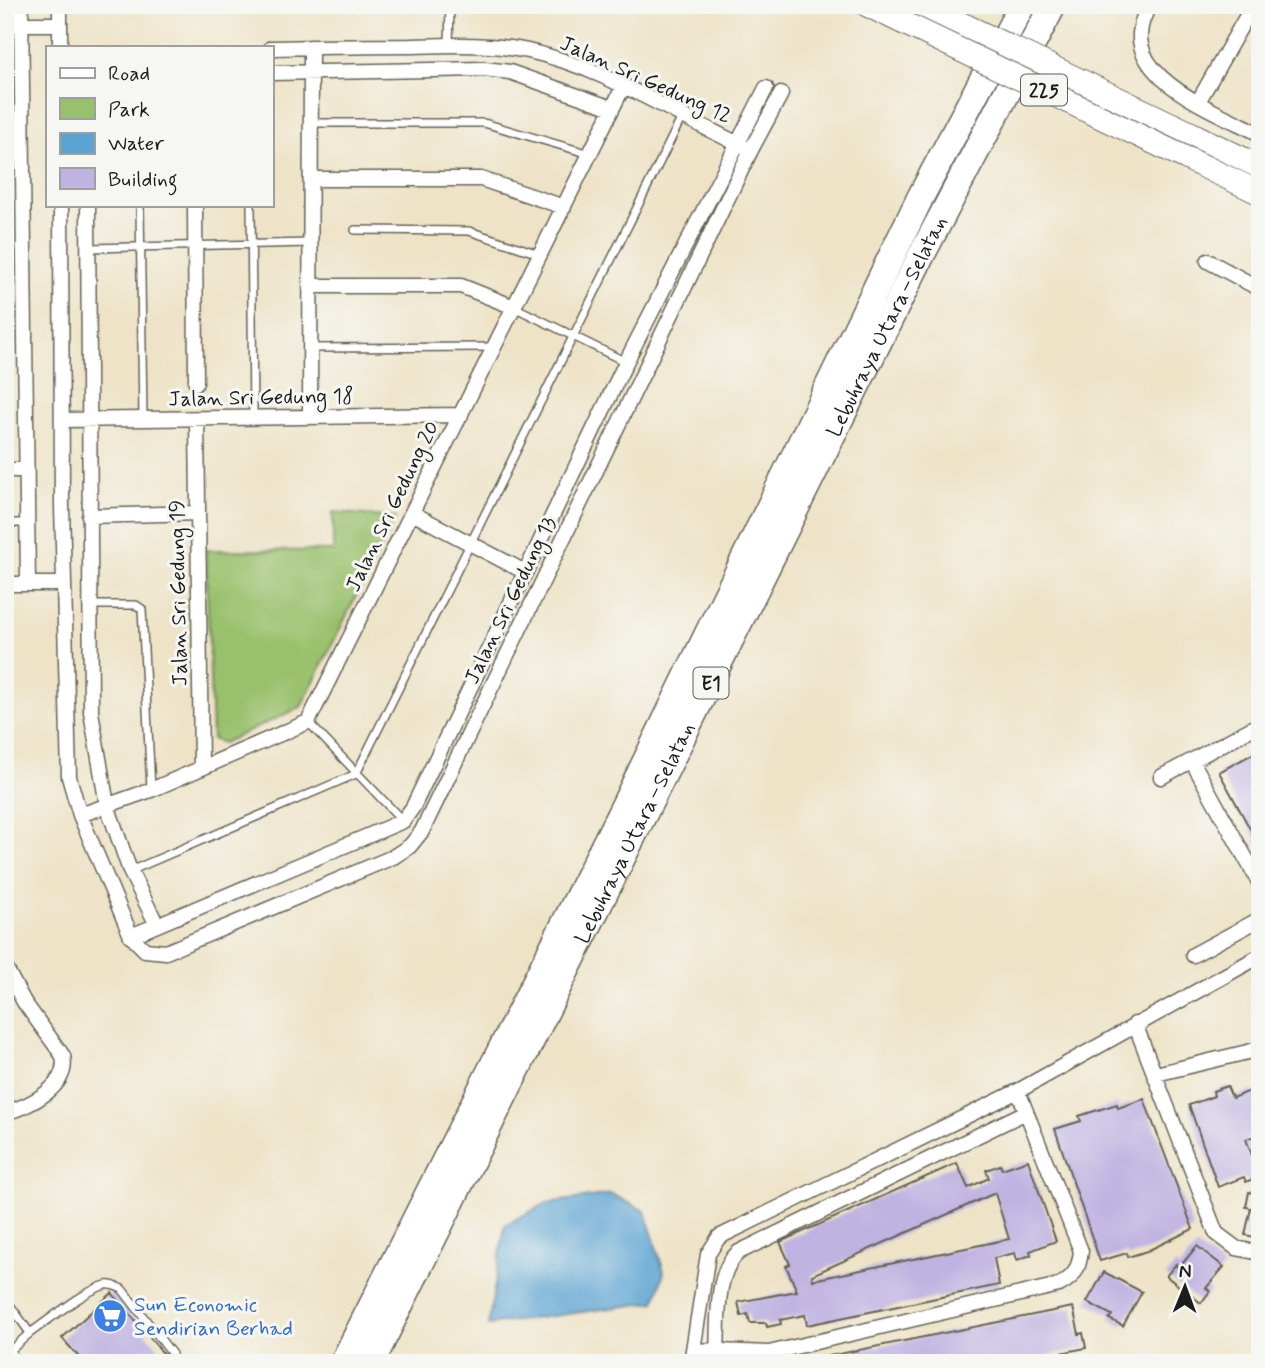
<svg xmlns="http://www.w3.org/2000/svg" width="1265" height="1368" font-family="Mynerve,sans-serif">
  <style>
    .green { fill: #99c06c; stroke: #5a6e44; stroke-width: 2 }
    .water { fill: #5ca3d2; stroke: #3c6077; stroke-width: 2 }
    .building { fill: #bfb3e1; fill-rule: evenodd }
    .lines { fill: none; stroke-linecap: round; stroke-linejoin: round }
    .service-casing { stroke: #666258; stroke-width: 10 }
    .minor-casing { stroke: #666258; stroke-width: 17 }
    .secondary-casing { stroke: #666258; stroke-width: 22 }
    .trunk-casing { stroke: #666258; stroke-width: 25 }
    .motorway-casing { stroke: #666258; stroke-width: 29 }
    .service { stroke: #fff; stroke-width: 7 }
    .minor { stroke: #fff; stroke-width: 14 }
    .secondary { stroke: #fff; stroke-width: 19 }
    .trunk { stroke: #fff; stroke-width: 23 }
    .motorway { stroke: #fff; stroke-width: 26 }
    .trunk-bridge-casing { stroke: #666258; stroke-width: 25; stroke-linecap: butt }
    .trunk-bridge { stroke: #fff; stroke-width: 23 }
    .labels { text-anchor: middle; stroke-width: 6; stroke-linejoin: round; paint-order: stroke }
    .shield { fill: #f6f6f2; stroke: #5d5d5c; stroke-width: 2 }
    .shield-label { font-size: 19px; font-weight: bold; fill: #1c1c1c }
    .street-label { font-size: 21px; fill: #1c1c1c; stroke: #f6f6f2 }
    .shop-label { font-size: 21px; fill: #366cbe; stroke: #f6f6f2; text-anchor: start }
  </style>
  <rect width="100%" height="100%" fill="#f6f6f2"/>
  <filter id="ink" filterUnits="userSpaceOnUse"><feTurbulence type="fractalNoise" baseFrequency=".0143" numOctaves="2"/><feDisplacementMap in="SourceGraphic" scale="14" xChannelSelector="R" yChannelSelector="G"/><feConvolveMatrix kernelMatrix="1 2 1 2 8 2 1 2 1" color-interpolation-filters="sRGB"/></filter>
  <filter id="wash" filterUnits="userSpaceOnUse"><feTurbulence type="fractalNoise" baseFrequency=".00686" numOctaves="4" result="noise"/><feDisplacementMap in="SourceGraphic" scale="28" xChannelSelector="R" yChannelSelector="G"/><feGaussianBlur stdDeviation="1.57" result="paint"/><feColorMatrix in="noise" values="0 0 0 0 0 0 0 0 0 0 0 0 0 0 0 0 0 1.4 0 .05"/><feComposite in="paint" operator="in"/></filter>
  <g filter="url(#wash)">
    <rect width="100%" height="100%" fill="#eee3c7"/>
    <path class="green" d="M333 512 395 518 301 707 223 743 212 739 206 550 333 551Z"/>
    <path class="water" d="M611 1194 645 1211 664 1272 655 1302 488 1325 505 1225 547 1203Z"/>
    <g id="blocks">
      <path class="building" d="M1260 750V847L1219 772Z
        M1227 1086 1232 1098 1253 1090 1255 1094 1260 1092V1134L1246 1139 1260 1176 1246 1182 1244 1177 1218 1187 1189 1105 1214 1096 1213 1091Z
        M1144 1099 1193 1229 1147 1251 1128 1257 1127 1253 1100 1261 1055 1129 1081 1121 1079 1116 1117 1104 1118 1108Z
        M1028 1160 1056 1241 1030 1251 1031 1255 1017 1260 1015 1253 994 1258 999 1285 807 1325 805 1315 780 1320 781 1324 767 1327 766 1323H750L748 1314 741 1316 738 1302 797 1291 786 1266 790 1264 780 1242 957 1163 968 1188 989 1178 986 1170 1000 1165 1002 1169ZM995 1193 1009 1239 813 1280 812 1275Z
        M1255 1190 1260 1191V1238L1245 1235 1251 1208 1246 1207 1249 1192 1254 1193Z
        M1197 1246 1224 1267 1206 1288 1210 1291 1201 1303 1166 1276 1176 1264 1178 1269Z
        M1104 1272 1142 1292 1123 1326 1109 1319 1112 1315 1087 1302Z
        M112 1293 167 1358 175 1363H84L62 1338Z
        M1073 1307 1079 1334 1083 1333 1086 1348 1009 1363H825L824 1357Z"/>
    </g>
  </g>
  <g filter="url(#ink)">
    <use href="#blocks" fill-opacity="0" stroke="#666258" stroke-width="2"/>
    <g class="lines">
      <g class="service-casing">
        <path id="service" d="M449 45 450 5
          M311 123H484L590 154
          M140 205 143 419
          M251 205 253 418
          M355 230 469 231 539 254
          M89 248 310 243
          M514 307 626 362
          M310 348 494 347
          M5 523H27
          M90 605H136L142 609 151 789
          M308 722 402 820
          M130 871 356 774 682 117
          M5 1298 30 1333 5 1355
          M30 1333C49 1320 85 1290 106 1285 112 1284 117 1287 122 1289L172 1354"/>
      </g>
      <g class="minor-casing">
        <path id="minor" d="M21 5 28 584
          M60 5V47
          M1150 5C1107 73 1214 110 1260 134
          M5 24H60
          M271 48C318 47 364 46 410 46 449 45 489 43 528 51 603 67 673 114 743 146
          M271 73 484 69 510 72 612 108
          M1198 102 1253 5
          M311 179H481L564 207
          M61 205 62 506 69 777 80 815 131 936 145 950 166 952 393 857 410 846 422 831 751 150 781 94
          M88 205 91 712 107 805 130 871 157 925
          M195 205 196 383
          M1208 261 1260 289
          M310 286H461L514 307
          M310 417 311 47
          M197 419 201 767
          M62 420 461 415
          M5 470H26
          M412 513 525 572
          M89 516 198 513
          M5 584H64
          M1192 761 1260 884
          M1161 777 1260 724
          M80 815 151 790 308 722 623 87
          M131 936 403 821 413 807 626 362 766 88
          M1193 955 1260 919
          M5 967 24 1002 63 1056C70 1087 29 1106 5 1113
          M1135 1024 1216 1233 1236 1248 1260 1253
          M1156 1074 1260 1049
          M693 1350 769 1353 1059 1285C1075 1277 1079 1268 1081 1251L1018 1091
          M717 1352C719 1322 714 1272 739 1252L1026 1112
          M691 1363 708 1254 719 1237 1018 1091 1260 956"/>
      </g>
      <g class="secondary-casing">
        <path id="secondary" d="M5 1355 12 1363"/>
      </g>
      <g class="trunk-casing">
        <path id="trunk" d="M867 5 902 22
          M1194 135 1260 167
          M1186 158 1260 193"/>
      </g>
      <g class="motorway-casing">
        <g id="motorway">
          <path d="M343 1363 625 804 921 196 1022 5"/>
          <path id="s1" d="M371 1363 922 254 1053 5"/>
        </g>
      </g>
      <use href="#service" class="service"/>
      <use href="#minor" class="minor"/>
      <use href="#secondary" class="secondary"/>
      <use href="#trunk" class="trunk"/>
      <use href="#motorway" class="motorway"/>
      <g class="trunk-bridge-casing">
        <path id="trunk-bridge" d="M922 5 1194 135
          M902 22 1186 158"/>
      </g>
      <use href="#trunk-bridge" class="trunk-bridge"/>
    </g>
  </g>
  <defs>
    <g id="supermarket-disc" transform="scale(1.75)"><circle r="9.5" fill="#3f7fe0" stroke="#f6f6f2"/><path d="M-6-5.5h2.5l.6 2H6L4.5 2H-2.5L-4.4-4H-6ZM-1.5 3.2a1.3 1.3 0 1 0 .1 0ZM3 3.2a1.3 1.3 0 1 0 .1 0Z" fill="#fff"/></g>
  </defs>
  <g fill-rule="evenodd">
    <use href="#supermarket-disc" x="110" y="1316"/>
  </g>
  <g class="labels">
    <g class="shield">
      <rect x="1021" y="74.5" width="46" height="31" rx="5"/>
      <rect x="693.5" y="667.5" width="35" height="31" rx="5"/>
    </g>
    <g class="shield-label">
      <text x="1044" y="97">225</text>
      <text x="711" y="690">E1</text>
    </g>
    <g class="street-label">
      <text transform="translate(646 79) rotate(24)" y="7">Jalan Sri Gedung 12</text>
      <text dy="7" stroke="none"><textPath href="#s1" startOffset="1158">Lebuhraya Utara–Selatan</textPath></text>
      <text transform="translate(261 397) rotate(-1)" y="7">Jalan Sri Gedung 18</text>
      <text transform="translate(392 506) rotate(-64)" y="7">Jalan Sri Gedung 20</text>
      <text transform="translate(178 593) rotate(-91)" y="7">Jalan Sri Gedung 19</text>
      <text transform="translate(510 600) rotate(-64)" y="7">Jalan Sri Gedung 13</text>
      <text dy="7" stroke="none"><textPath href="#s1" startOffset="592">Lebuhraya Utara–Selatan</textPath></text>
    </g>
    <g class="shop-label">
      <text x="134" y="1311">Sun Economic<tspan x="134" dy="24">Sendirian Berhad</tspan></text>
    </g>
  </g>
  <rect width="1265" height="1368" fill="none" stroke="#f6f6f2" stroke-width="28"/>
  <rect x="46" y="46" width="228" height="161" fill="#f6f6f2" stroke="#9f9f9c" stroke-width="2"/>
  <rect x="60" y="68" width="35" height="10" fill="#ffffff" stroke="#9f9f9c" stroke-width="2"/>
  <text x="108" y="80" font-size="21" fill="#1c1c1c">Road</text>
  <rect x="60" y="98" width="35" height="21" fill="#99c06c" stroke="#9f9f9c" stroke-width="2"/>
  <text x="108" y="116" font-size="21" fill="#1c1c1c">Park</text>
  <rect x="60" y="133" width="35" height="21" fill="#5ca3d2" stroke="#9f9f9c" stroke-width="2"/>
  <text x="108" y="150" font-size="21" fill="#1c1c1c">Water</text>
  <rect x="60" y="168" width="35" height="21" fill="#bfb3e1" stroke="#9f9f9c" stroke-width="2"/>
  <text x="108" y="186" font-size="21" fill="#1c1c1c">Building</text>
  <g transform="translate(1185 1287) rotate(1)" stroke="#f6f6f2" stroke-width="5" paint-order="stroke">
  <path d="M0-5L12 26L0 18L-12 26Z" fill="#1c1c1c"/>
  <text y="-10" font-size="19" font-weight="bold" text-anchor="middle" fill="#1c1c1c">N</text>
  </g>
</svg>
